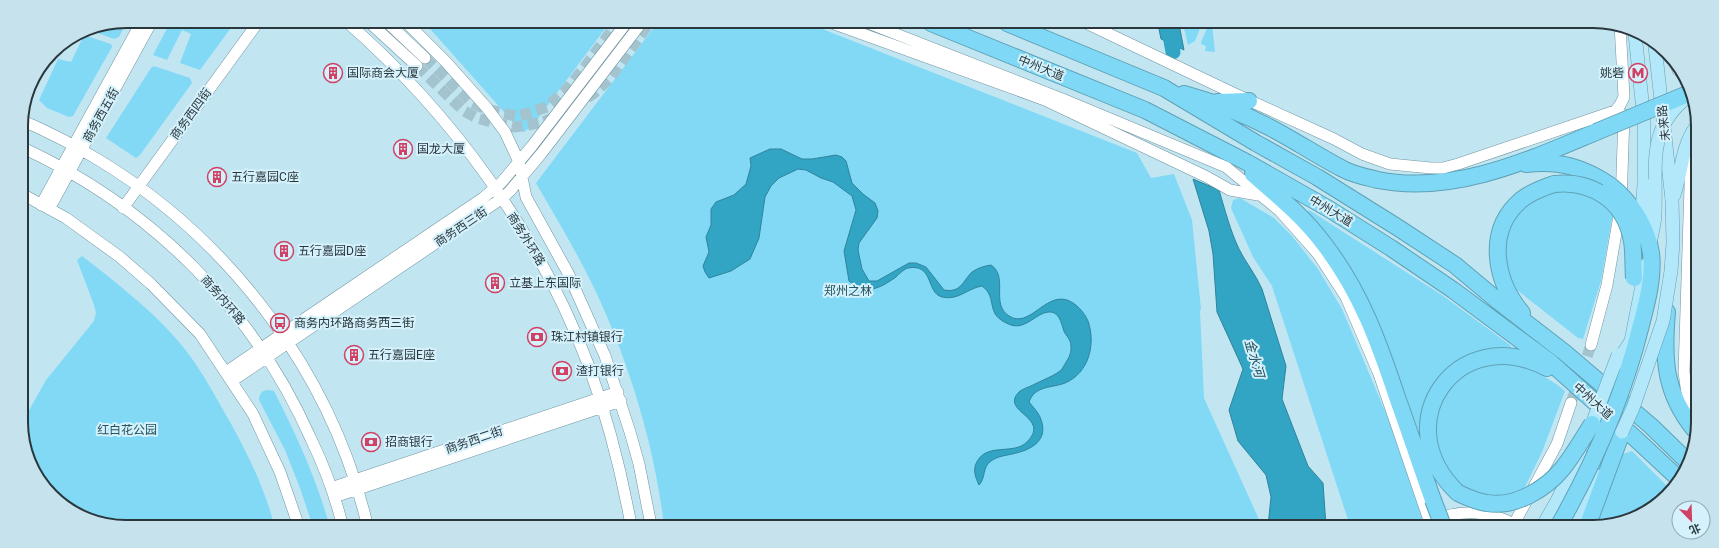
<svg xmlns="http://www.w3.org/2000/svg" width="1719" height="548" font-family="Roboto,'Noto Sans SC',sans-serif">
  <style>
    .green { fill: #81d9f6 }
    .water { fill: #32a4c4; stroke: #30849c }
    .lines { fill: none; stroke-linecap: round; stroke-linejoin: round }
    .river { stroke: #32a4c4; stroke-width: 15 }
    .minor-tunnel { stroke: #a3c3ce; stroke-width: 11; stroke-dasharray: 11 5.5; stroke-linecap: butt }
    .minor-casing { stroke: #7194a0; stroke-width: 12 }
    .major-casing { stroke: #61a1b5; stroke-width: 14 }
    .highway-casing { stroke: #61a1b5; stroke-width: 18 }
    .minor { stroke: #fff; stroke-width: 11 }
    .major { stroke: #b2e8fa; stroke-width: 13 }
    .highway { stroke: #7fd9f6; stroke-width: 16 }
    .major-bridge-casing { stroke: #61a1b5; stroke-width: 14; stroke-linecap: butt }
    .highway-bridge-casing { stroke: #61a1b5; stroke-width: 18; stroke-linecap: butt }
    .major-bridge { stroke: #b2e8fa; stroke-width: 13 }
    .highway-bridge { stroke: #7fd9f6; stroke-width: 16 }
    .labels { text-anchor: middle; stroke-width: 4; stroke-linejoin: round; paint-order: stroke }
    .street-label { font-size: 12px; fill: #2a383d; stroke: #d4f1fc }
    .poi-label { font-size: 12px; fill: #2a383d; stroke: #d4f1fc; text-anchor: start }
    .park-label { font-size: 12px; fill: #265462; stroke: #d4f1fc }
    .water-label { font-size: 13px; font-style: italic; fill: #1d4c5a; stroke: #d4f1fc }
    .rim { fill: none; stroke: #2a383d; stroke-width: 2 }
  </style>
  <rect width="100%" height="100%" fill="#c1e6f2"/>
  <path class="green" d="M127 21 119 37 114 39 87 29Z
    M171 21H236L200 70 180 63 191 34 182 30 167 60 153 55Z
    M424 22H610L533 125 524 132 521 131Z
    M658 22 807 23 1137 153 1151 178 1174 174 1192 220 1201 309 1200 311 1204 398 1262 526 664 525C655 452 634 379 605 312 586 267 560 225 536 183Z
    M1183 24H1200L1201 26 1195 41 1188 45Z
    M1209 24H1212L1215 52 1205 51 1206 46 1201 44V42Z
    M84 35 111 44 112 47 73 116 69 117 47 108 39 100 58 59 71 62Z
    M154 66 190 78 192 83 140 155 136 158 106 138 151 68Z
    M1562 189 1591 195 1613 213 1601 281 1583 339 1578 338 1517 290 1508 274 1503 252 1513 215 1538 195Z
    M1240 198 1274 218 1292 236 1318 269 1342 309 1398 442 1425 526H1350L1272 286 1253 257 1231 208 1233 200Z
    M1309 210 1442 295 1510 345 1512 349C1470 346 1437 366 1424 407 1421 417 1421 428 1419 438L1307 212Z
    M1695 247V389L1691 383Z
    M82 256C113 280 144 304 171 333 192 355 207 381 222 408 243 444 263 483 274 524L99 523 47 491 23 442V421L46 380 94 321 96 313 94 305 77 260Z
    M1508 361C1529 369 1548 376 1565 391L1542 452 1522 493 1508 497 1475 494 1451 477 1437 449 1436 416 1445 392 1472 369Z
    M268 390 274 391C296 434 316 478 329 524H312L300 488 285 450 259 400C259 394 262 390 268 390Z
    M1632 451 1671 490 1657 505 1599 527H1592L1623 454Z
    M1465 518C1479 518 1492 519 1504 527L1452 526 1451 521Z"/>
  <path class="water" d="M1158 24H1179L1184 50 1161 39Z
    M770 149H781L802 159H812L836 155 842 157 846 161 852 183 863 194 875 203 878 211 877 218 859 243 858 250 862 269 869 281H877L909 263H916L926 267 944 290C961 293 962 282 972 272 978 268 984 266 991 265 1009 277 990 304 1009 316 1029 329 1045 293 1067 300 1076 303 1084 312 1088 321 1096 344 1089 373 1065 383 1053 388 1035 385 1029 402 1033 407 1038 412 1040 417 1050 440 1032 450 1012 454 1004 456 998 456 991 461 982 467 986 478 979 485 975 476 972 469 978 460 989 443 1014 455 1027 442 1052 417 999 412 1019 392 1022 389 1029 387 1033 385 1040 381 1057 375 1062 369 1064 366 1066 362 1068 359 1071 354 1072 347 1070 341 1068 336 1064 334 1063 328 1061 322 1059 313 1051 312 1037 311 1027 330 1011 325 983 315 999 298 982 286 968 288 958 301 942 297 926 293 934 263 908 268 904 269 899 274 896 277 879 289 867 295 849 281L844 251 856 210 852 196 833 182 821 178 806 170 798 169 779 178 771 186 765 197 759 238 750 259 731 271 709 278 705 272 703 266 709 252 706 237 711 225V209L716 202 734 195 746 184 751 166 750 158Z
    M1193 179 1219 190C1225 210 1230 230 1239 249 1246 263 1256 275 1262 289L1286 366 1282 399 1308 466 1323 483 1326 526H1268L1271 497 1266 475 1238 441 1229 410 1243 369 1217 312 1213 254 1209 231Z"/>
  <g class="lines">
    <path class="river" d="M1168 25 1173 52"/>
    <path class="minor-tunnel" d="M425 58 471 102 481 107 501 113 516 116 526 114 547 107 566 90 584 68 618 22
      M417 66 464 111 477 118 499 124 515 127 528 125 543 122 562 114 593 94 611 77 650 22
      M1571 403 1591 345"/>
    <g class="minor-casing">
      <path id="minor" d="M347 22C452 114 538 232 588 364 607 416 621 470 631 525
        M369 22 417 66
        M387 22 425 58
        M406 22 446 62 487 108 505 132 519 162 526 197 568 273 605 356 630 432 639 464 651 525
        M832 23 1045 100 1207 177 1230 190 1258 195
        M868 23 1065 100 1226 167 1280 211 1318 254 1346 297 1379 374 1431 526
        M1086 23 1235 94 1334 139 1362 154 1390 164 1431 168H1443L1458 164 1615 111 1620 105 1624 97 1620 25
        M1677 67 1678 70
        M21 120C49 132 76 146 102 162 232 242 332 375 367 524
        M21 147C151 207 253 308 311 439 324 466 335 495 342 524
        M22 194 66 218 120 257 151 284 200 334 253 414 280 472 298 524
        M41 205 142 21
        M123 208 259 21
        M49 209 152 21
        M1591 345 1607 285 1621 204 1624 115
        M226 372 483 198 501 183 532 146 627 22
        M232 381 501 199 510 191 541 154 642 22
        M1695 410C1686 400 1686 384 1684 372L1691 156 1696 142
        M331 488 618 392
        M334 497 621 401
        M1433 520C1463 509 1490 510 1519 527
        M1514 524 1557 444 1571 403"/>
    </g>
    <g class="major-casing">
      <path id="major" d="M1635 34 1644 120V184
        M1655 46 1672 200
        M1674 195C1682 172 1681 147 1696 127
        M1542 527 1557 501 1580 453
        M1572 527 1600 476"/>
    </g>
    <g class="highway-casing">
      <path id="highway" d="M931 23 1145 110 1248 163 1329 209 1391 248 1453 290 1550 362 1636 439 1680 480
        M1007 23 1164 88 1256 143 1317 177 1397 227 1455 265 1498 301 1564 352 1651 426 1688 462
        M1184 94C1213 102 1242 113 1269 127 1294 140 1318 156 1343 169 1354 175 1366 177 1378 180 1453 195 1529 160 1596 132
        M1217 102 1249 101
        M1526 164C1559 160 1584 167 1611 186
        M1253 174C1278 196 1304 217 1324 244 1361 292 1379 343 1398 400 1410 433 1421 467 1433 500
        M1667 312C1663 358 1664 392 1694 429
        M1522 313C1495 281 1485 231 1521 200 1531 192 1542 188 1554 184
        M1458 493C1385 424 1457 321 1547 368
        M1587 527 1622 432"/>
    </g>
    <use href="#minor" class="minor"/>
    <use href="#major" class="major"/>
    <use href="#highway" class="highway"/>
    <g class="major-bridge-casing">
      <path id="major-bridge" d="M1641 228 1644 184
        M1649 246C1652 235 1655 224 1655 213 1657 167 1646 127 1689 96
        M1616 364 1631 341 1646 265
        M1592 424 1618 355
        M1622 432 1633 408 1663 321 1671 271 1673 243 1672 200"/>
    </g>
    <g class="highway-bridge-casing">
      <path id="highway-bridge" d="M1596 132 1690 93
        M1554 184C1592 180 1625 201 1632 241 1634 253 1633 266 1634 278
        M1458 493C1467 497 1477 502 1487 503 1515 508 1546 489 1563 468 1574 454 1583 438 1592 424
        M1433 500 1443 526
        M1558 527C1595 462 1623 398 1641 325 1647 302 1654 276 1651 253 1647 227 1631 202 1611 186"/>
    </g>
    <use href="#major-bridge" class="major-bridge"/>
    <use href="#highway-bridge" class="highway-bridge"/>
  </g>
  <defs>
    <g id="building-ring" transform="scale(1)"><circle r="9.5" fill="#d4f1fc" stroke="#d14163" stroke-width="1.5"/><path d="M-4-6H4V6H1V3H-1V6H-4ZM-2.5-4.3h1.7v1.8h-1.7ZM.8-4.3h1.7v1.8H.8ZM-2.5-1h1.7V.8h-1.7ZM.8-1h1.7V.8H.8Z" fill="#d14163"/></g>
    <g id="metro-ring" transform="scale(1)"><circle r="9.5" fill="#d4f1fc" stroke="#d14163" stroke-width="1.5"/><path d="M-5.5 5V-5H-3L0 0L3-5H5.5V5H3V-.5L0 4L-3-.5V5Z" fill="#d14163"/></g>
    <g id="bus-ring" transform="scale(1)"><circle r="9.5" fill="#d4f1fc" stroke="#d14163" stroke-width="1.5"/><path d="M-5-6H5V4H4V6H2V4H-2V6H-4V4H-5ZM-3.5-4V0h7V-4ZM-3.5 1.2v1.5H-2V1.2ZM2 1.2v1.5H3.5V1.2Z" fill="#d14163"/></g>
    <g id="bank-ring" transform="scale(1)"><circle r="9.5" fill="#d4f1fc" stroke="#d14163" stroke-width="1.5"/><path d="M-6-4H6V4H-6ZM0-2.3a2.3 2.3 0 1 0 0 4.6a2.3 2.3 0 1 0 0-4.6Z" fill="#d14163"/></g>
  </defs>
  <g fill-rule="evenodd">
    <use href="#building-ring" x="333" y="73"/>
    <use href="#metro-ring" x="1638" y="73"/>
    <use href="#building-ring" x="403" y="149"/>
    <use href="#building-ring" x="217" y="177"/>
    <use href="#building-ring" x="284" y="251"/>
    <use href="#building-ring" x="495" y="283"/>
    <use href="#bus-ring" x="280" y="323"/>
    <use href="#bank-ring" x="537" y="337"/>
    <use href="#building-ring" x="354" y="355"/>
    <use href="#bank-ring" x="562" y="371"/>
    <use href="#bank-ring" x="371" y="442"/>
  </g>
  <g class="labels">
    <g class="street-label">
      <text transform="translate(1041 68) rotate(22)" y="4">中州大道</text>
      <text transform="translate(191 114) rotate(-54)" y="4">商务西四街</text>
      <text transform="translate(101 115) rotate(-61)" y="4">商务西五街</text>
      <text transform="translate(1664 123) rotate(-96)" y="4">未来路</text>
      <text transform="translate(1331 211) rotate(31)" y="4">中州大道</text>
      <text transform="translate(461 227) rotate(-34)" y="4">商务西三街</text>
      <text transform="translate(526 239) rotate(58)" y="4">商务外环路</text>
      <text transform="translate(223 300) rotate(49)" y="4">商务内环路</text>
      <text transform="translate(1593 401) rotate(42)" y="4">中州大道</text>
      <text transform="translate(474 440) rotate(-19)" y="4">商务西二街</text>
    </g>
    <g class="poi-label">
      <text x="347" y="77">国际商会大厦</text>
      <text x="1624" y="77" text-anchor="end">姚砦</text>
      <text x="417" y="153">国龙大厦</text>
      <text x="231" y="181">五行嘉园C座</text>
      <text x="298" y="255">五行嘉园D座</text>
      <text x="509" y="287">立基上东国际</text>
      <text x="294" y="327">商务内环路商务西三街</text>
      <text x="551" y="341">珠江村镇银行</text>
      <text x="368" y="359">五行嘉园E座</text>
      <text x="576" y="375">渣打银行</text>
      <text x="385" y="446">招商银行</text>
    </g>
    <g class="park-label">
      <text x="848" y="295">郑州之林</text>
      <text x="127" y="434">红白花公园</text>
    </g>
    <g class="water-label">
      <text transform="translate(1255 358) rotate(74)" y="5">金水河</text>
    </g>
  </g>
  <path d="M0 0H1719V548H0ZM126 28H1593A98 98 0 0 1 1691 126V422A98 98 0 0 1 1593 520H126A98 98 0 0 1 28 422V126A98 98 0 0 1 126 28Z" fill="#c6e2ed" fill-rule="evenodd"/>
  <path class="rim" d="M126 28H1593A98 98 0 0 1 1691 126V422A98 98 0 0 1 1593 520H126A98 98 0 0 1 28 422V126A98 98 0 0 1 126 28Z"/>
  <g transform="translate(1691 520) rotate(157)"><circle r="19" fill="#d4f1fc" stroke="#90a7b0"/>
  <path d="M0-3L7 15L0 10L-7 15Z" fill="#d14163"/>
  <text y="-6" font-size="11" font-weight="bold" text-anchor="middle" fill="#2a383d">北</text>
  </g>
</svg>
